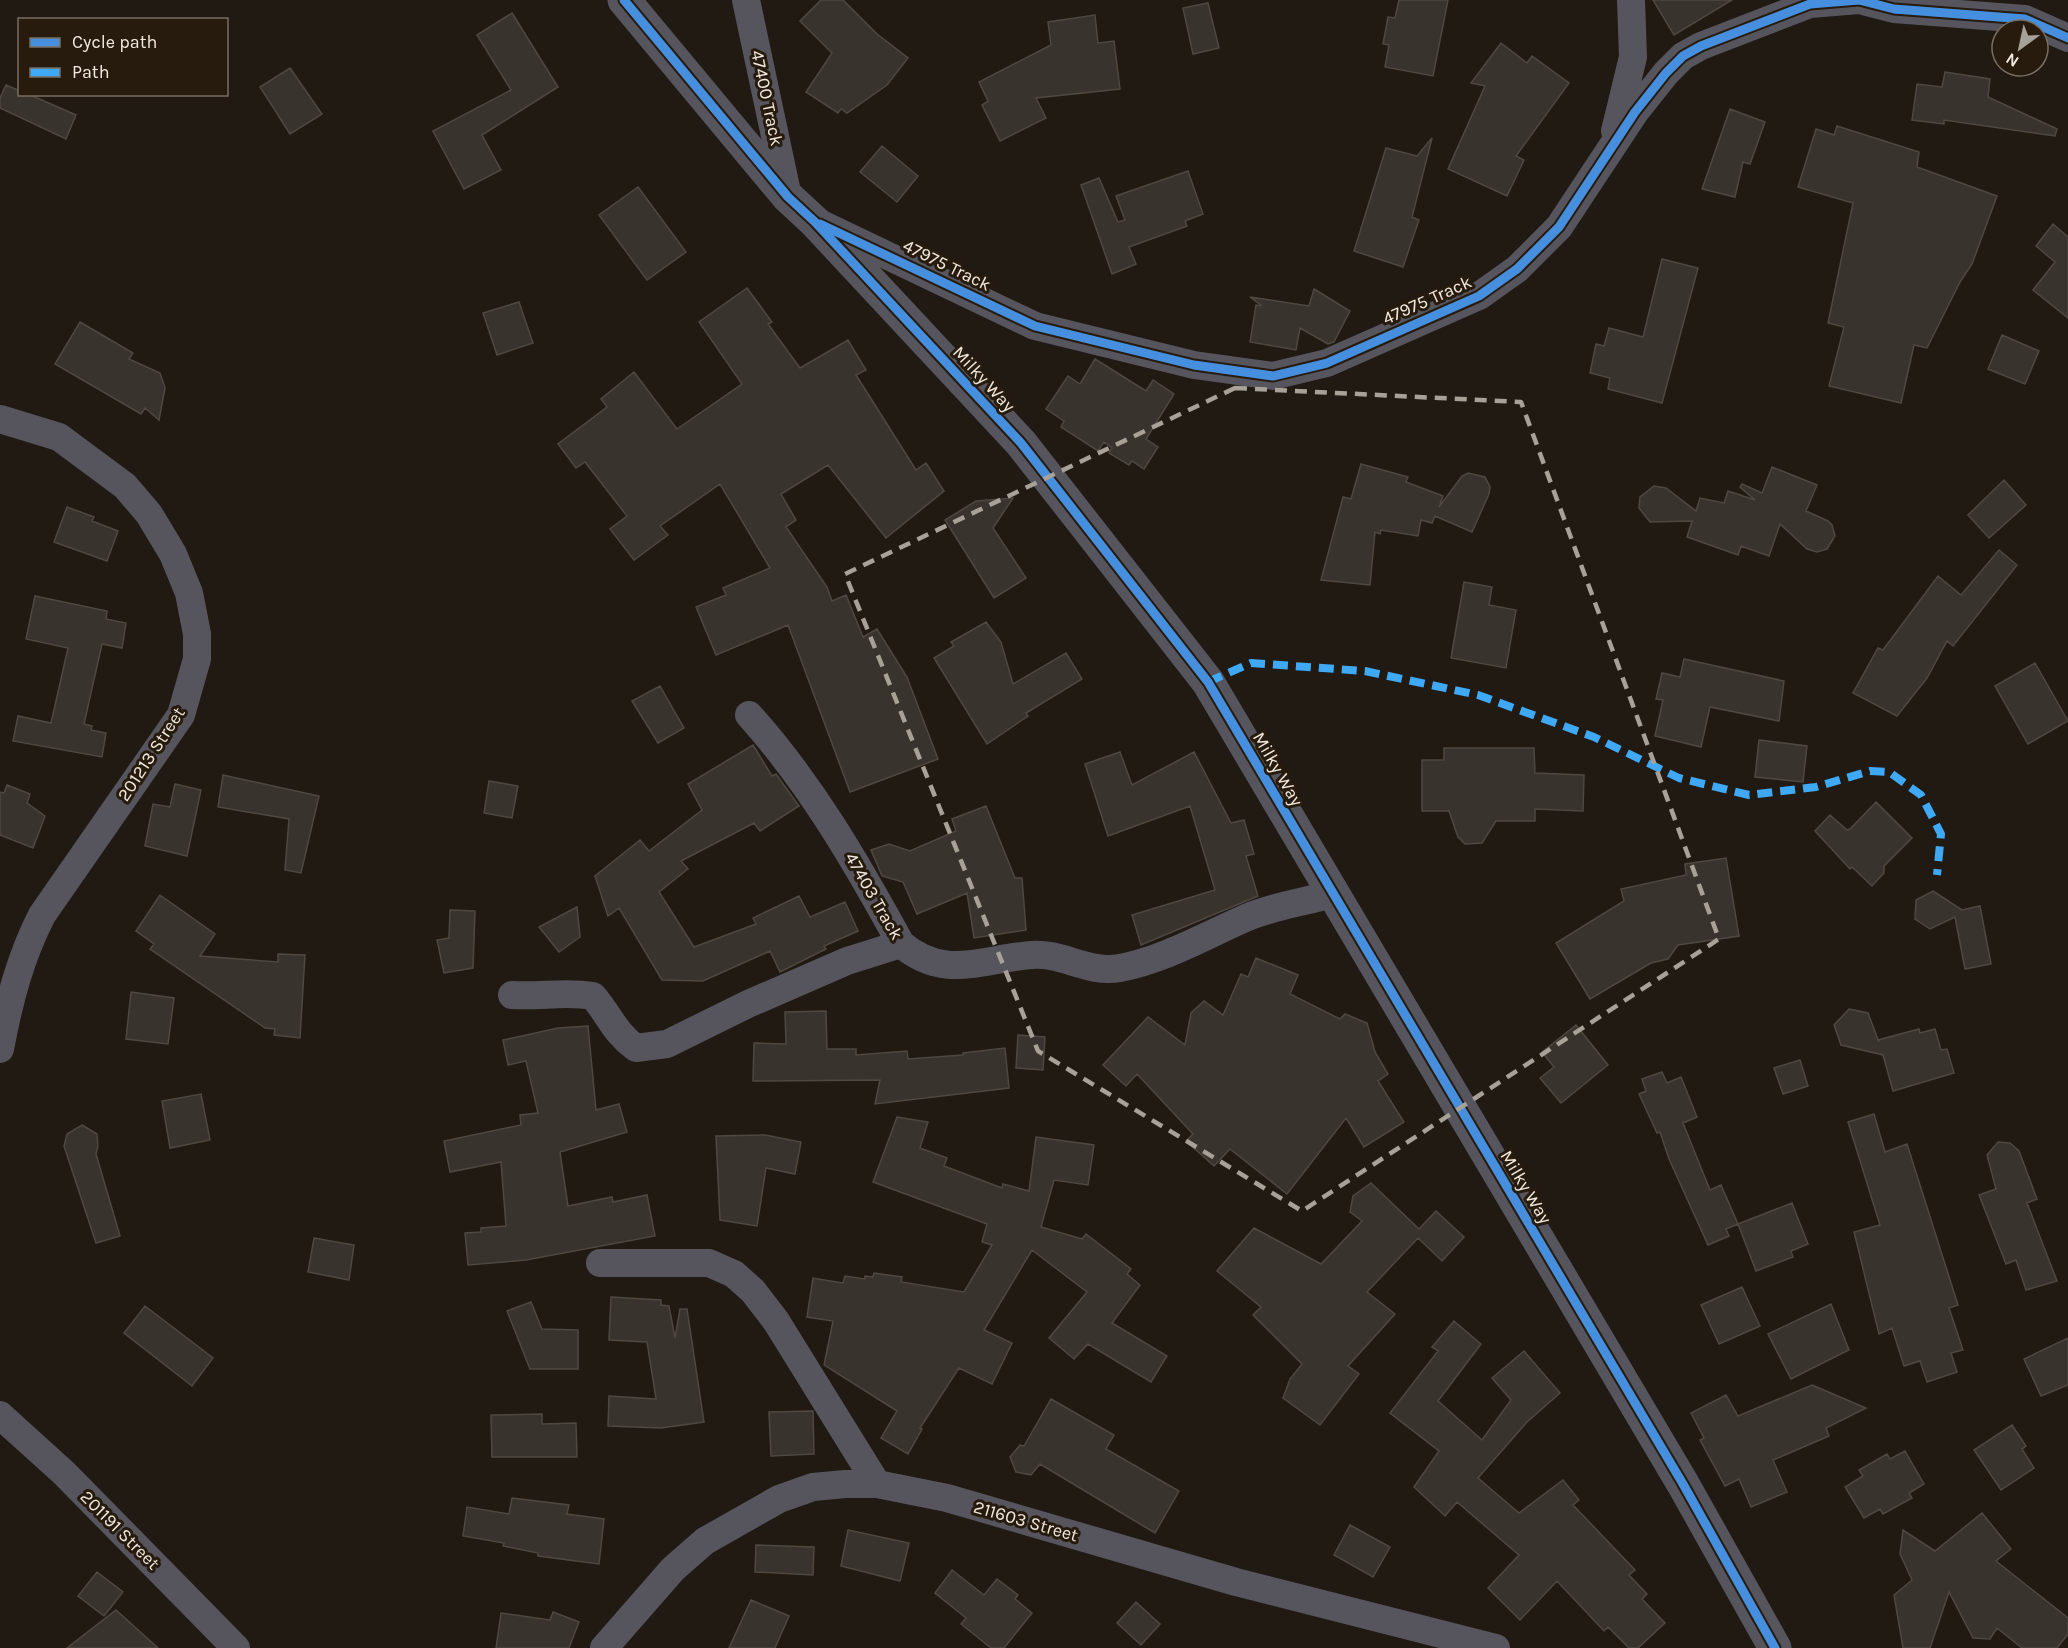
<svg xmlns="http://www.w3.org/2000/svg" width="2068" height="1648" font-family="Karla,sans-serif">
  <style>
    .building { fill: #38332c; stroke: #4e4841; stroke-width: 1.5 }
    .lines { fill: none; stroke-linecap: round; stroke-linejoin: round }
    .minor { stroke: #56555e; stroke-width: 28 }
    .tertiary { stroke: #56555e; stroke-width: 33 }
    .quiet { stroke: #3fa9f5; stroke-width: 8; stroke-dasharray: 15 8; stroke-linecap: butt }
    .cycleway-casing { stroke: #261b0c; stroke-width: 13 }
    .cycleway { stroke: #468fdf; stroke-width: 9 }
    .marked { fill: none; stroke: #a8a198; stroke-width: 4.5; stroke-dasharray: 12 8; stroke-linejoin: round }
    .labels { text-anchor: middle; stroke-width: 6; stroke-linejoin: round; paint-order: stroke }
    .street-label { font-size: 18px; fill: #f2eae0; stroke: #261b0c }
  </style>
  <rect width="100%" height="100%" fill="#201a12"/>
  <path class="building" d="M821 0H843L877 34 908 58 887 85 847 113 841 109 838 113 806 92 832 53 800 21Z
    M1399 0H1448L1433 76 1385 67 1389 45 1383 44 1388 17 1395 18Z
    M1653 0H1732L1674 35Z
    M1208 3 1219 48 1193 54 1183 8Z
    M512 13 558 87 482 135 501 170 464 189 433 131 511 90 477 35Z
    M1095 15 1098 43 1114 41 1120 89 1036 98 1046 118 1000 141 982 105 988 101 979 82 1051 45 1048 22Z
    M1501 43 1527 63 1532 56 1569 83 1516 156 1524 160 1507 196 1448 169 1485 86 1471 83Z
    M290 68 322 114 290 134 260 87Z
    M1945 72 1990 79 1988 97 2057 129 2055 136 1944 120V124L1912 120 1917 84 1942 87Z
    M6 85 20 91V94H28L76 115 66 139 0 108V98Z
    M1730 109 1765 122 1750 164 1743 162 1735 197 1702 189Z
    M1837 126 1919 152 1917 167 1997 196 1972 264 1960 282 1927 348 1914 345 1901 403 1829 386 1844 327 1828 323 1853 203 1798 187 1816 129 1834 135Z
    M1432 138 1412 217 1419 220 1403 267 1354 251 1386 148 1417 156Z
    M882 146 918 176 897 202 860 172Z
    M1188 171 1203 214 1185 221 1187 226 1129 247 1136 264 1112 274 1081 185 1099 178 1118 222 1125 220 1116 196Z
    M638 187 686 252 647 280 599 215Z
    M2053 224 2068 237V318L2033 290 2055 262 2036 246Z
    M1662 259 1698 268 1662 403 1608 389 1610 378 1590 373 1596 344 1604 346 1609 328 1643 337Z
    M747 288 772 322 768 324 800 368 848 340 866 370 856 375 916 470 926 463 944 491 886 538 828 465 781 494 796 520 786 527 827 587 832 601 846 595 863 637 877 629 907 677 938 759 850 792 788 625 716 655 696 607 726 595 723 588 770 568 720 484 660 526 668 535 634 560 610 529 627 516 585 462 576 468 558 444 607 407 601 399 634 372 677 429 742 384 699 322Z
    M1314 289 1350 311 1334 342 1328 344 1300 328 1296 350 1250 342 1256 305 1262 306 1250 297 1309 306Z
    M519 302 533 343 497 355 483 313Z
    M80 322 133 353 129 359 160 373 165 388 159 420 145 408 141 414 55 364Z
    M2002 335 2039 351 2025 384 1988 369Z
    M1095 359 1146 391 1153 380 1174 394 1146 439 1158 447 1144 469 1132 461 1129 465 1109 453 1112 448 1104 442 1098 451 1061 427 1064 421 1046 409 1068 376 1080 384Z
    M1361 464 1408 477 1406 482 1443 496 1439 507 1462 476 1468 473 1485 477 1490 487 1489 494 1472 532 1435 516 1432 523 1421 520 1418 536 1381 530 1380 534 1375 532 1370 585 1321 580 1343 497 1351 499Z
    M1772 467 1817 485 1806 511 1828 521 1832 525 1835 536 1827 549 1817 552 1807 549 1780 524 1769 556 1741 546 1738 555 1687 537 1692 521 1650 522 1639 508 1640 497 1654 486 1666 488 1696 511 1700 498 1724 503 1728 491 1755 500 1740 487 1742 484 1762 493Z
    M2004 480 2026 505 1989 538 1968 515Z
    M1013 498 993 528 1026 578 994 598 945 520 976 501Z
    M67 507 94 517 92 521 118 531 107 561 54 542Z
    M1999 550 2017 565 1953 646 1947 641 1927 678 1897 716 1853 693 1878 648 1883 650 1938 576 1961 595Z
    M1464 582 1492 587 1489 605 1516 610 1506 668 1451 658Z
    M35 596 107 611 106 619 126 623 122 648 102 644 84 724 92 726 91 730 106 733 102 757 13 741 18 716 51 723 68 648 26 639Z
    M986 622 1001 642 1013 684 1066 653 1082 679 1026 713 1028 716 987 744 934 658 954 646 951 642Z
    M1684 659 1784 681 1779 721 1710 707 1701 747 1655 736 1663 700 1656 699 1662 673 1680 677Z
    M2035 663 2068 721 2028 744 1995 686Z
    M660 686 684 728 658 743 632 701Z
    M1759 740 1807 746 1803 782 1755 777Z
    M753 745 772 776 776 774 799 806 760 831 754 823 681 861 688 869 659 892 694 947 756 924 753 918 799 896 810 917 845 902 858 931 824 946 826 949 780 972 770 951 703 981 662 980 619 908 608 916 595 876 640 840 649 851 702 810 688 784Z
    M1444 748H1534L1535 773 1584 775 1583 811 1535 809V821H1496L1482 843 1465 844 1458 837 1449 811H1422V760H1444Z
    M1120 752 1132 785 1194 752 1231 823 1244 820 1254 854 1246 856 1258 896 1141 945 1132 915 1215 890 1190 806 1108 836 1085 764Z
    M223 775 319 796 301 873 285 870 289 819 218 807Z
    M489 781 518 786 512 818 484 813Z
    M175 784 201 790 187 856 145 846 153 804 170 807Z
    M7 785 30 794 27 803 45 816 33 848 0 835V792L4 793Z
    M1876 802 1912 838 1884 866V873L1872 886 1852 867 1850 869 1815 831 1830 815 1847 830 1850 829Z
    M986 806 1015 878H1022L1026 930 974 938 967 893 917 914 903 882 882 876 871 850 889 844 910 851 956 831 952 819Z
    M1726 858 1739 936 1678 945 1668 959 1651 963 1590 999 1556 943 1624 901 1621 889 1686 875 1685 864Z
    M1933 891 1962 910 1980 906 1991 964 1965 969 1955 917 1930 929 1915 919 1916 900Z
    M160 895 215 934 200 956 278 962V954L305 955 300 1038 274 1035 275 1029 265 1028 150 949 154 944 136 931Z
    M577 907 580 937 559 952 539 927Z
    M450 910 475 911 473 968 444 973 437 940 449 938Z
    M1256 958 1298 975 1290 994 1340 1019 1345 1014 1367 1023 1375 1052 1388 1074 1378 1081 1404 1122 1364 1147 1346 1118 1287 1194 1230 1149 1214 1166 1186 1141 1193 1134 1137 1074 1126 1086 1103 1065 1148 1017 1185 1045 1191 1013 1204 1001 1223 1015 1241 974 1248 977Z
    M131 992 174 998 168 1044 126 1039Z
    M1849 1009 1868 1013 1879 1042 1878 1040 1919 1029 1920 1033 1935 1029 1941 1050 1947 1049 1954 1073 1893 1091 1883 1055 1841 1045 1834 1025Z
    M826 1011 827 1049H856V1055L907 1051 908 1059 963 1055V1053L1005 1048 1009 1088 875 1104 880 1080 753 1081 754 1043 786 1044 785 1012Z
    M1576 1025 1608 1065 1561 1103 1540 1078 1554 1067 1542 1052Z
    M588 1026 596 1110 619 1104 627 1132 560 1152 568 1206 612 1197 613 1202 647 1195 655 1236 526 1260 468 1265 465 1233 481 1232V1228L506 1226 501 1162 450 1172 444 1141 521 1125 520 1115 538 1113 526 1061 508 1065 503 1040 558 1028Z
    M1018 1035 1045 1037 1043 1070 1016 1068Z
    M1800 1060 1808 1086 1783 1094 1774 1068Z
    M1662 1072 1667 1083 1681 1077 1697 1117 1683 1123 1710 1190 1721 1185 1738 1224 1726 1229 1729 1236 1708 1245 1669 1159 1660 1132 1657 1133 1639 1094 1646 1091 1642 1079Z
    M201 1094 210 1140 170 1148 162 1101Z
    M1874 1114 1885 1152 1907 1144 1958 1305 1949 1308 1963 1350 1951 1353 1957 1372 1927 1382 1920 1361 1904 1366 1892 1328 1879 1334 1854 1232 1880 1225 1848 1122Z
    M897 1117 928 1122 920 1148 947 1158 944 1166 1002 1188 1003 1184 1029 1191 1036 1137 1094 1145 1088 1185 1054 1180 1041 1227 1082 1239 1086 1234 1131 1269 1127 1274 1140 1285 1112 1323 1167 1356 1151 1382 1088 1344 1074 1359 1049 1338 1087 1292 1032 1250 984 1330 1012 1343 992 1384 959 1368 920 1428 922 1429 908 1454 881 1438 897 1411 824 1365 833 1321 807 1317 813 1278 843 1283 845 1276 865 1279V1276L873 1277 874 1273 902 1277 901 1282 964 1292 992 1245 982 1242 987 1224 873 1182Z
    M82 1125 97 1134 98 1146 96 1154 120 1236 96 1243 64 1146 67 1134Z
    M765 1135 801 1142 795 1174 766 1168 757 1226 720 1220 716 1136Z
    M1998 1142 2010 1143 2019 1151 2037 1199 2027 1203 2057 1281 2026 1290 2016 1260 2006 1264 1979 1195 1996 1189 1987 1155Z
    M1371 1183 1419 1229 1436 1211 1464 1237 1442 1261 1418 1238 1367 1292 1395 1314 1348 1366 1359 1374 1320 1425 1283 1398 1290 1379 1302 1364 1253 1315 1261 1307 1217 1271 1254 1228 1321 1264 1362 1221 1350 1212 1353 1196Z
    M1792 1203 1808 1244 1791 1251 1793 1257 1756 1271 1738 1224Z
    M314 1238 354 1245 349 1280 308 1272Z
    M1742 1287 1760 1326 1719 1344 1701 1305Z
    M611 1297 661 1300V1305L669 1306 675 1338 680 1309H687L704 1422 661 1428 608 1426 609 1396 656 1399 647 1342 609 1340Z
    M531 1302 542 1329 578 1330V1369H530L507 1311Z
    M1831 1304 1849 1350 1791 1379 1768 1334Z
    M145 1306 213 1358 192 1386 124 1333Z
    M1454 1321 1481 1344 1438 1401 1482 1440 1511 1400 1492 1378 1524 1351 1560 1393 1527 1422 1478 1478 1519 1513 1563 1480 1579 1500 1573 1505 1635 1570 1629 1575 1647 1594 1642 1599 1665 1623 1638 1648H1629L1608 1627 1604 1631 1557 1581 1520 1620 1488 1588 1519 1555 1457 1502 1445 1516 1414 1487 1439 1451 1390 1413 1438 1351 1432 1347Z
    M2068 1338V1385L2041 1396 2024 1359Z
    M1812 1385 1866 1408 1826 1428 1829 1436 1773 1460 1787 1492 1751 1507 1739 1479 1725 1486 1700 1440 1704 1438 1691 1413 1726 1395 1738 1416Z
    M1051 1399 1114 1435 1106 1449 1179 1491 1155 1533 1040 1464 1031 1475 1016 1472 1010 1457 1020 1445 1024 1446Z
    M813 1411 814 1454 771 1456 769 1412Z
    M542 1414V1424L576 1423 577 1457H492L491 1415Z
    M2012 1425 2026 1446 2022 1449 2034 1468 2001 1490 1974 1450Z
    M1905 1451 1924 1484 1909 1493 1912 1498 1883 1514 1880 1509 1864 1518 1845 1487 1863 1476 1859 1470 1887 1454 1890 1459Z
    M512 1498 569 1505 567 1514 604 1519 599 1564 538 1556V1553L503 1546 504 1543 463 1536 467 1507 509 1514Z
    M1982 1513 2011 1549 1996 1561 2068 1618V1634L2057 1648H2022L1997 1628 1990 1639 1973 1638 1949 1592 1930 1648H1903L1894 1595 1912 1580 1900 1554 1903 1530 1935 1551Z
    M1350 1525 1390 1547 1373 1577 1334 1555Z
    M848 1530 909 1543 900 1581 841 1566Z
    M756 1545 814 1547 813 1575 755 1572Z
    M952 1570 984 1595 997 1579 1018 1595 1015 1599 1032 1613 1004 1648H991L961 1624 966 1618 935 1593Z
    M97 1572 123 1592 104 1616 78 1596Z
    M751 1600 789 1616 775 1648H729Z
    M1136 1602 1160 1624 1141 1645 1117 1623Z
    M116 1610 158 1648H67Z
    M553 1612 579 1622 569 1648H496L501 1613 550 1620Z"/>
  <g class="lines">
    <path class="minor" d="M746 0 788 197
      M1615 131 1633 57 1631 0
      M817 222 1035 326 1194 365 1273 376 1327 363 1479 296 1517 269 1559 227 1635 112 1666 73 1683 56 1701 46 1810 4 1859 0 1894 9 2025 19 2068 38
      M0 419 59 437 125 486 149 514 173 554 189 593 197 634V659L181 715 42 915C20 958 9 1001 0 1049
      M749 715C811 784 856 862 901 944 945 981 981 959 1031 955 1062 952 1088 974 1120 968 1166 959 1206 935 1248 917 1274 906 1305 902 1332 894
      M512 995C540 997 566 991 593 996 610 1016 614 1032 636 1048L667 1044 748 1004 847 961 901 944
      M600 1263H709L734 1274 753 1291 776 1321 877 1484
      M0 1415 64 1473 236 1648
      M604 1648 673 1569 705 1541 779 1499 813 1487 845 1484H877L947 1498 1236 1582 1496 1648"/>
    <path class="tertiary" d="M624 0 788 197 815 222 1021 443 1208 682 1683 1484 1775 1648"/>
    <path class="quiet" d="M1208 682 1251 663 1365 671 1478 695 1594 737 1679 778 1749 795 1816 787 1870 771 1889 772 1921 795 1941 834 1937 875"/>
    <g class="cycleway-casing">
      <path id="cycleway" d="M624 0 788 197 815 222 1021 443 1208 682 1683 1484 1775 1648
        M820 224 1035 326 1194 365 1273 376 1327 363 1479 296 1517 269 1559 227 1635 112 1666 73 1683 56 1701 46 1810 4 1859 0 1894 9 2025 19 2068 38"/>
    </g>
    <use href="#cycleway" class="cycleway"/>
  </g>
  <path class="marked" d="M1235 388 1521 402 1719 939 1302 1211 1038 1051 845 574Z"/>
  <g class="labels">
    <g class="street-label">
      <text transform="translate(767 98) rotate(78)" y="6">47400 Track</text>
      <text transform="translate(947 265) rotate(26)" y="6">47975 Track</text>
      <text transform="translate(1427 300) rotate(-24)" y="6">47975 Track</text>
      <text transform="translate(984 379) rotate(47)" y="6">Milky Way</text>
      <text transform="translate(151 754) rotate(-57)" y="6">201213 Street</text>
      <text transform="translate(1278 769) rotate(60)" y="6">Milky Way</text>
      <text transform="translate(874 896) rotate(60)" y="6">47403 Track</text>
      <text transform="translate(1526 1187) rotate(59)" y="6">Milky Way</text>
      <text transform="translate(1026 1521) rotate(16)" y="6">211603 Street</text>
      <text transform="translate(120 1530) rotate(45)" y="6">201191 Street</text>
    </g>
  </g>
  <rect x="18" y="18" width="210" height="78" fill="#261b0c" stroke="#786e61" stroke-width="1.5"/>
  <rect x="30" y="38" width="30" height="9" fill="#468fdf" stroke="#786e61" stroke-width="1.5"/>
  <text x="72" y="48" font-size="18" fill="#f2eae0">Cycle path</text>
  <rect x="30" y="68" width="30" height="9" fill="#3fa9f5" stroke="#786e61" stroke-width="1.5"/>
  <text x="72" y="78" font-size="18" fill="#f2eae0">Path</text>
  <g transform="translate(2020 48) rotate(213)"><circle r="28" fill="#261b0c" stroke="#786e61" stroke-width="1.5"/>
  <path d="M0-4.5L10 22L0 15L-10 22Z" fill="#a8a198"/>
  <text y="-9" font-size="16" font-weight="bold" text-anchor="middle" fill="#f2eae0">N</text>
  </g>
</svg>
